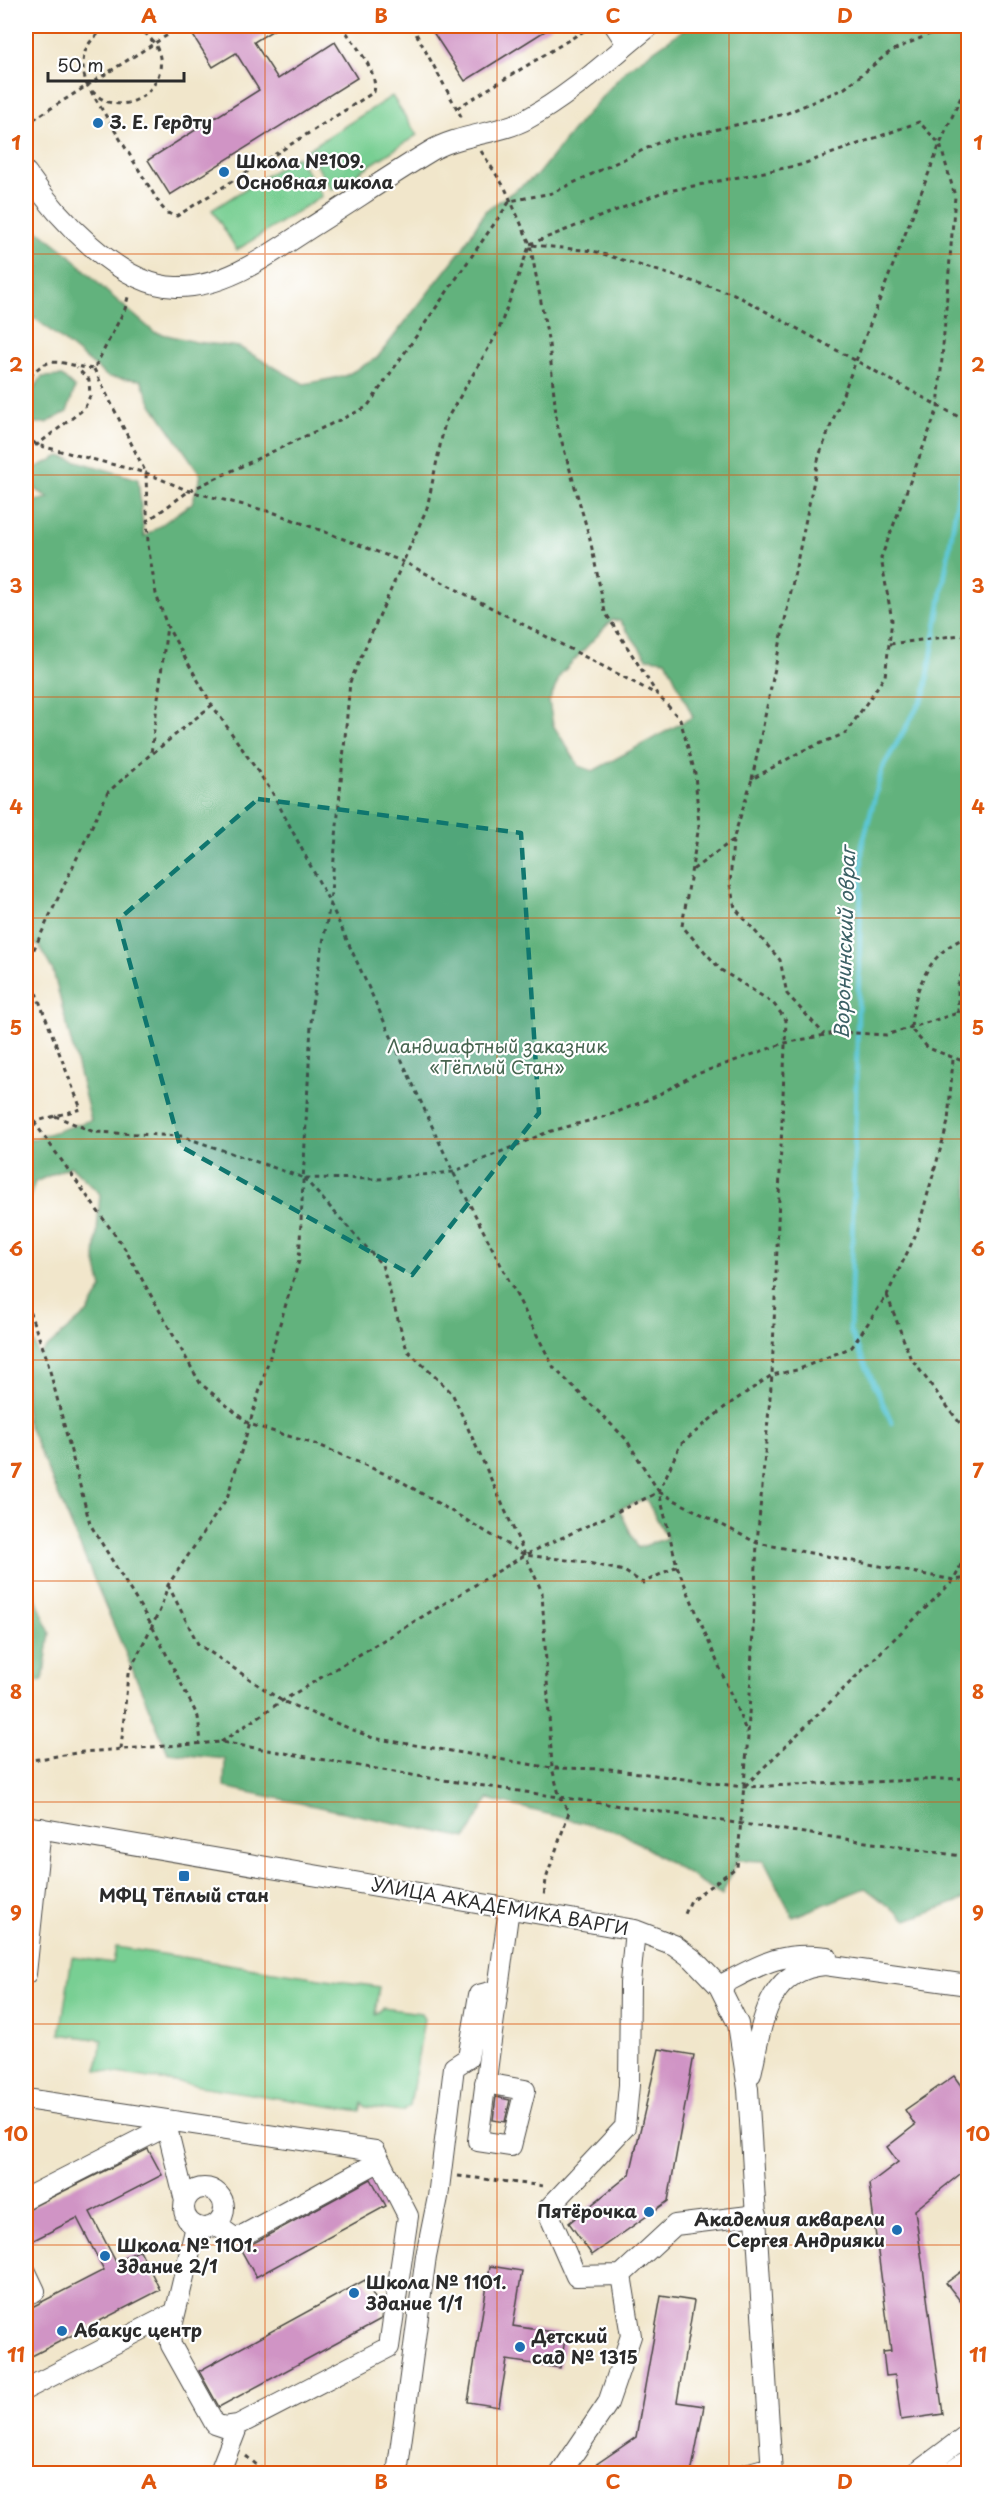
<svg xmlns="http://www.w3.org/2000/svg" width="994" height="2499" font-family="'Playpen Sans',sans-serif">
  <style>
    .green { fill: #78cf93; stroke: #527d5f; stroke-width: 1.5 }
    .forest { fill: #62b27d; stroke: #466e54; stroke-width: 1.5; fill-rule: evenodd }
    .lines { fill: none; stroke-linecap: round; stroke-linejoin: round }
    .stream { stroke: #5bc6d4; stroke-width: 5 }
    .building { fill: #d094c5 }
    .minor-casing { stroke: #494743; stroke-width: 22 }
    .path { stroke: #494743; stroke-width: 3; stroke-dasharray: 4.5 4.5; stroke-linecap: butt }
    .minor { stroke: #fff; stroke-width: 20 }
    .marked { fill: #0f766e; fill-opacity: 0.2; stroke: #0f766e; stroke-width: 4.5; stroke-dasharray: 12 8; stroke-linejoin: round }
    .grid { fill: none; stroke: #df570e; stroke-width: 1.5; stroke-opacity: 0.55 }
    .poi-dot { fill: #1f6fb2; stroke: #fff; stroke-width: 2 }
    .labels { text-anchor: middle; stroke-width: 4.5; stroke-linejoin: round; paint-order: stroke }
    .poi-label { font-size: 18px; font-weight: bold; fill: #2b2b2b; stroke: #fff; text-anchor: start }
    .park-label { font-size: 18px; fill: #46644f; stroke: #fff }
    .street-label { font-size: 18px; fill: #2b2b2b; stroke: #fff }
    .water-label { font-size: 20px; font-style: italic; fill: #3c6166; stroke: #fff }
    .neatline { fill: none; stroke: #df570e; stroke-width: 2 }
    .grid-label { font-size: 20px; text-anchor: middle; font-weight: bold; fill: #df570e }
  </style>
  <rect width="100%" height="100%" fill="#fff"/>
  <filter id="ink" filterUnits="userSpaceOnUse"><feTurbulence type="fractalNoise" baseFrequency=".0167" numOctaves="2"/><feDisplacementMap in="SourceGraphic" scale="12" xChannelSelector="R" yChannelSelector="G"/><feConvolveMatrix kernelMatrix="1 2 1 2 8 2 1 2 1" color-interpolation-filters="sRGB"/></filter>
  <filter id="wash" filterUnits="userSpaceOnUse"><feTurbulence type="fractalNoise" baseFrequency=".008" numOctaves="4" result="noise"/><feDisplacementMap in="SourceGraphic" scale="24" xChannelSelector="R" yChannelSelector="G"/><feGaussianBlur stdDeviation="1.35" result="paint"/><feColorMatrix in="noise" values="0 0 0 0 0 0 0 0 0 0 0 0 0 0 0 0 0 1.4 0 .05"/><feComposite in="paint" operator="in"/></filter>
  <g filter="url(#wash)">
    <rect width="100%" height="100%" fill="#f1e6cb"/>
    <path class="green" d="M392 96 417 135 332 190 307 150Z
      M297 156 322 196 237 250 212 210Z
      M116 1947 379 1987 375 2014 383 2008 421 2013 424 2019 410 2106 402 2112 366 2107 362 2103 360 2111 97 2070 102 2040 60 2034 72 1957 113 1963Z"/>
    <path class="forest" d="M689 26H968V1898L907 1920 865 1888 793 1917 764 1861 737 1860 722 1895 622 1833 488 1799 466 1838 224 1787 225 1759 168 1753 26 1419V1318L38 1355 88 1312 102 1288 95 1258 100 1194 71 1166 35 1182 26 1209V1141L91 1120 53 971 39 946 26 942V503L49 498 29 485 31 470 60 456 138 479 144 537 192 503 201 475 151 403 141 380 108 377 36 319 26 320V221L70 255 106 291 154 332 196 342 239 347 304 384 345 376 377 358 463 248 485 211 537 175 583 118 627 69ZM612 620 620 621 647 658 666 660 693 717 593 771 579 766 553 725 549 702 561 674ZM646 1499 667 1538 638 1548 619 1509Z
      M62 376 75 388 67 412 46 423H31L28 398 42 377Z
      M26 1572 50 1633 43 1680 26 1683Z"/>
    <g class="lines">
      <path class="stream" d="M892 1423 850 1331 862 846 882 769 925 694 968 436"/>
    </g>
    <g id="blocks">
      <path class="building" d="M187 26H280L254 42 278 79 335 42 357 78 170 195 148 160 259 90 236 53 213 67Z
        M429 26H553L465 81Z
        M659 2049 694 2055 668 2201 592 2255 569 2223 630 2174Z
        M954 2076 969 2097V2167L915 2210 943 2414 901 2420 895 2375 886 2376 883 2352 891 2351 869 2184 898 2162 887 2147 915 2125 905 2110Z
        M496 2097 510 2100 505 2122 493 2120Z
        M148 2149 162 2175 90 2212 116 2262 140 2250 160 2290 26 2359V2310L104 2270 77 2218 26 2244V2210Z
        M371 2179 386 2206 256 2277 241 2250Z
        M490 2266 522 2271 513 2326 566 2334 560 2368 507 2360 499 2407 468 2402Z
        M969 2266V2312L946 2283Z
        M365 2280 382 2311 381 2319 219 2407 199 2371Z
        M661 2296 694 2301 677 2402 704 2406 691 2474H582L636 2437Z"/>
    </g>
  </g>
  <g filter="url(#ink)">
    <use href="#blocks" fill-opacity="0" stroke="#494743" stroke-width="1.5"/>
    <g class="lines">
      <g class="minor-casing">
        <path id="minor" d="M615 26 627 44
          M26 172C56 216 119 286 176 287 226 288 270 254 310 228 350 203 389 176 429 152 458 134 500 134 527 119 572 95 611 57 650 26
          M26 1826 635 1930 674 1945 693 1959 719 1986 738 2024 748 2089 772 2474
          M26 1974 41 1828
          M719 1986C760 1965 779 1951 827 1957
          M751 2074C762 2026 765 1970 825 1965L968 1985
          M485 2083 525 2090 511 2146 478 2141C488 2063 498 1986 509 1908
          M26 2099 375 2151 408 2216 389 2347 238 2425 219 2474
          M165 2120 185 2201
          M184 2208a20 20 0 1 1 40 0a20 20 0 1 1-40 0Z
          M26 2198 167 2126
          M216 2225 236 2239 380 2161
          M196 2226 170 2335 171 2345 215 2424 224 2427 238 2425
          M26 2272 35 2291 26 2295
          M621 2275 675 2225 757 2215
          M26 2389 174 2313
          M397 2474 426 2256 438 2197 454 2067 468 2058 479 1995 498 1990
          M560 2474 608 2403 631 2336 621 2275 576 2276 547 2210 625 2127 629 2085 630 1983 635 1930
          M746 2474 771 2467
          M915 2474 968 2434
          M948 2474 968 2460"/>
      </g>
      <path class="path" d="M114 26C86 36 77 57 87 85L161 206 167 213 177 216 374 92C379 71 353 43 342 26
        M165 26 170 33
        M412 26 463 120
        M949 26 968 36
        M92 91C128 129 185 74 149 37 143 30 134 26 125 26
        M26 107 33 119
        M457 108 592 26
        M26 124 182 26
        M481 151 505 188 530 244 549 344 557 425 590 539 605 612 657 694 680 719 695 773 699 826 682 926 721 970 773 1003 786 1020 772 1375 757 1543 748 1737 737 1867 691 1900 685 1914
        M532 245 593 251 734 294 968 422
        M94 369 146 473 148 545 156 594 167 626 212 705 272 792 330 903 453 1172 554 1368 626 1439 659 1492 677 1566 747 1733
        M26 384C45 349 64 366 94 369L125 309 129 293
        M26 436 37 445 146 473 189 491 275 513 404 562 656 694
        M26 444 37 445 84 409 90 396 89 380 77 368
        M146 522 189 491 367 407 510 201 552 193 660 142 785 114 845 88 891 51 948 26
        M968 643V655
        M890 644 968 634
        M153 753 212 705
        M752 779 819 456 940 144 960 99 968 89
        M733 840 730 884 735 908 780 960 787 994 824 1034
        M968 937C929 950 913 990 911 1029L928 1048 968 1063
        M26 966 108 792 151 754 167 626
        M26 967 81 1109 26 1124
        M958 1013V984L968 955
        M55 1116 94 1132 181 1136 304 1178 379 1179 453 1172 548 1132 610 1115 654 1097 694 1075 785 1043 840 1032 886 1035 968 1010
        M34 1122 125 1249 200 1383 249 1424 321 1446 399 1480 525 1555 584 1562 624 1571 643 1583 677 1566
        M304 1178 382 1265 407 1350 452 1393 542 1592 552 1768 560 1798 569 1812 546 1879 544 1897
        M887 1295 910 1357 968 1434
        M26 1303 46 1356 90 1524 152 1626 198 1717 201 1742
        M659 1492 757 1543 954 1580 968 1578
        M168 1585 198 1644 282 1701 373 1738 552 1768 610 1769 743 1787 968 1778
        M221 1742 282 1701 525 1555 659 1492 680 1445 725 1407 772 1375 797 1370 852 1347 887 1295 917 1232 948 1122 953 1059
        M121 1749 128 1674 160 1610 168 1585 227 1498 299 1261 312 1005 330 903 350 682 427 508 445 422 498 332 530 244 663 192 800 165 919 122 940 144 955 196 938 408 881 558 892 620 885 676 846 733 802 751 752 779 733 840 691 871
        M26 1761 83 1752 221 1742 423 1777 968 1857
        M745 1786 954 1580 968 1549
        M458 2176 544 2186
        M246 2456 268 2474"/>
      <use href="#minor" class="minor"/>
    </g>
  </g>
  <path class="marked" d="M258 799 521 833 539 1113 412 1275 180 1146 118 920Z"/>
  <path class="grid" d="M265 26V2474M497 26V2474M729 26V2474M26 254H968M26 475H968M26 697H968M26 918H968M26 1139H968M26 1360H968M26 1581H968M26 1802H968M26 2024H968M26 2245H968"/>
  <g class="poi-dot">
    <circle cx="98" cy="123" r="6"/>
    <circle cx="224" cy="172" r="6"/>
    <rect x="178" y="1870" width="12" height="12" rx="3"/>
    <circle cx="649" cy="2212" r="6"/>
    <circle cx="897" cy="2230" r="6"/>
    <circle cx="105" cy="2256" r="6"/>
    <circle cx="354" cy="2293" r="6"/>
    <circle cx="62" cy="2331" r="6"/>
    <circle cx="520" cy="2347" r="6"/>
  </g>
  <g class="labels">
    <g class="poi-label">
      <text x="110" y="129">З. Е. Гердту</text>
      <text x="236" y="168">Школа №109.<tspan x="236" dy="21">Основная школа</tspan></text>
      <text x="184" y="1902" text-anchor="middle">МФЦ Тёплый стан</text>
      <text x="637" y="2218" text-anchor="end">Пятёрочка</text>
      <text x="885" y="2226" text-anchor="end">Академия акварели<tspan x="885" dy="21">Сергея Андрияки</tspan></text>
      <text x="117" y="2252">Школа № 1101.<tspan x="117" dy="21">Здание 2/1</tspan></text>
      <text x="366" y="2289">Школа № 1101.<tspan x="366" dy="21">Здание 1/1</tspan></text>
      <text x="74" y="2337">Абакус центр</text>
      <text x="532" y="2343">Детский<tspan x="532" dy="21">сад № 1315</tspan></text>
    </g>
    <g class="park-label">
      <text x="497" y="1053">Ландшафтный заказник<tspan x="497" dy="21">«Тёплый Стан»</tspan></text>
    </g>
    <g class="street-label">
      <text transform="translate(500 1907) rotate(10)" y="6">УЛИЦА АКАДЕМИКА ВАРГИ</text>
    </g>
    <g class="water-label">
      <text transform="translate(845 943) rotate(-88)" y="7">Воронинский овраг</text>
    </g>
  </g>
  <rect width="994" height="2499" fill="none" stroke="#fff" stroke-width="66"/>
  <path d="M48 72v9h136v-9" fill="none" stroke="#2b2b2b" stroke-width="3"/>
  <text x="57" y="72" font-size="18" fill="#2b2b2b" stroke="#ffffff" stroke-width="4.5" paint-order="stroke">50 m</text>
  <rect x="33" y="33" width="928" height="2433" class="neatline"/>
  <g class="grid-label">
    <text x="149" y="23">A</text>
    <text x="381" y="23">B</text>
    <text x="613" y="23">C</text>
    <text x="845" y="23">D</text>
    <text x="16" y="150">1</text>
    <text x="978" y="150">1</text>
    <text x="16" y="372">2</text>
    <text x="978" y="372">2</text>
    <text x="16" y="593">3</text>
    <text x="978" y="593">3</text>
    <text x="16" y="814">4</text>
    <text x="978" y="814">4</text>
    <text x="16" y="1035">5</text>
    <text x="978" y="1035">5</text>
    <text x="16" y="1256">6</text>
    <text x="978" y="1256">6</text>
    <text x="16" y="1478">7</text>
    <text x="978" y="1478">7</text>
    <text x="16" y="1699">8</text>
    <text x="978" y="1699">8</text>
    <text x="16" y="1920">9</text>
    <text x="978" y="1920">9</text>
    <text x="16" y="2141">10</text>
    <text x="978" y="2141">10</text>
    <text x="16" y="2362">11</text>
    <text x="978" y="2362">11</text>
    <text x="149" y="2489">A</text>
    <text x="381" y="2489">B</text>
    <text x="613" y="2489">C</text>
    <text x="845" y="2489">D</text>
  </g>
</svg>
